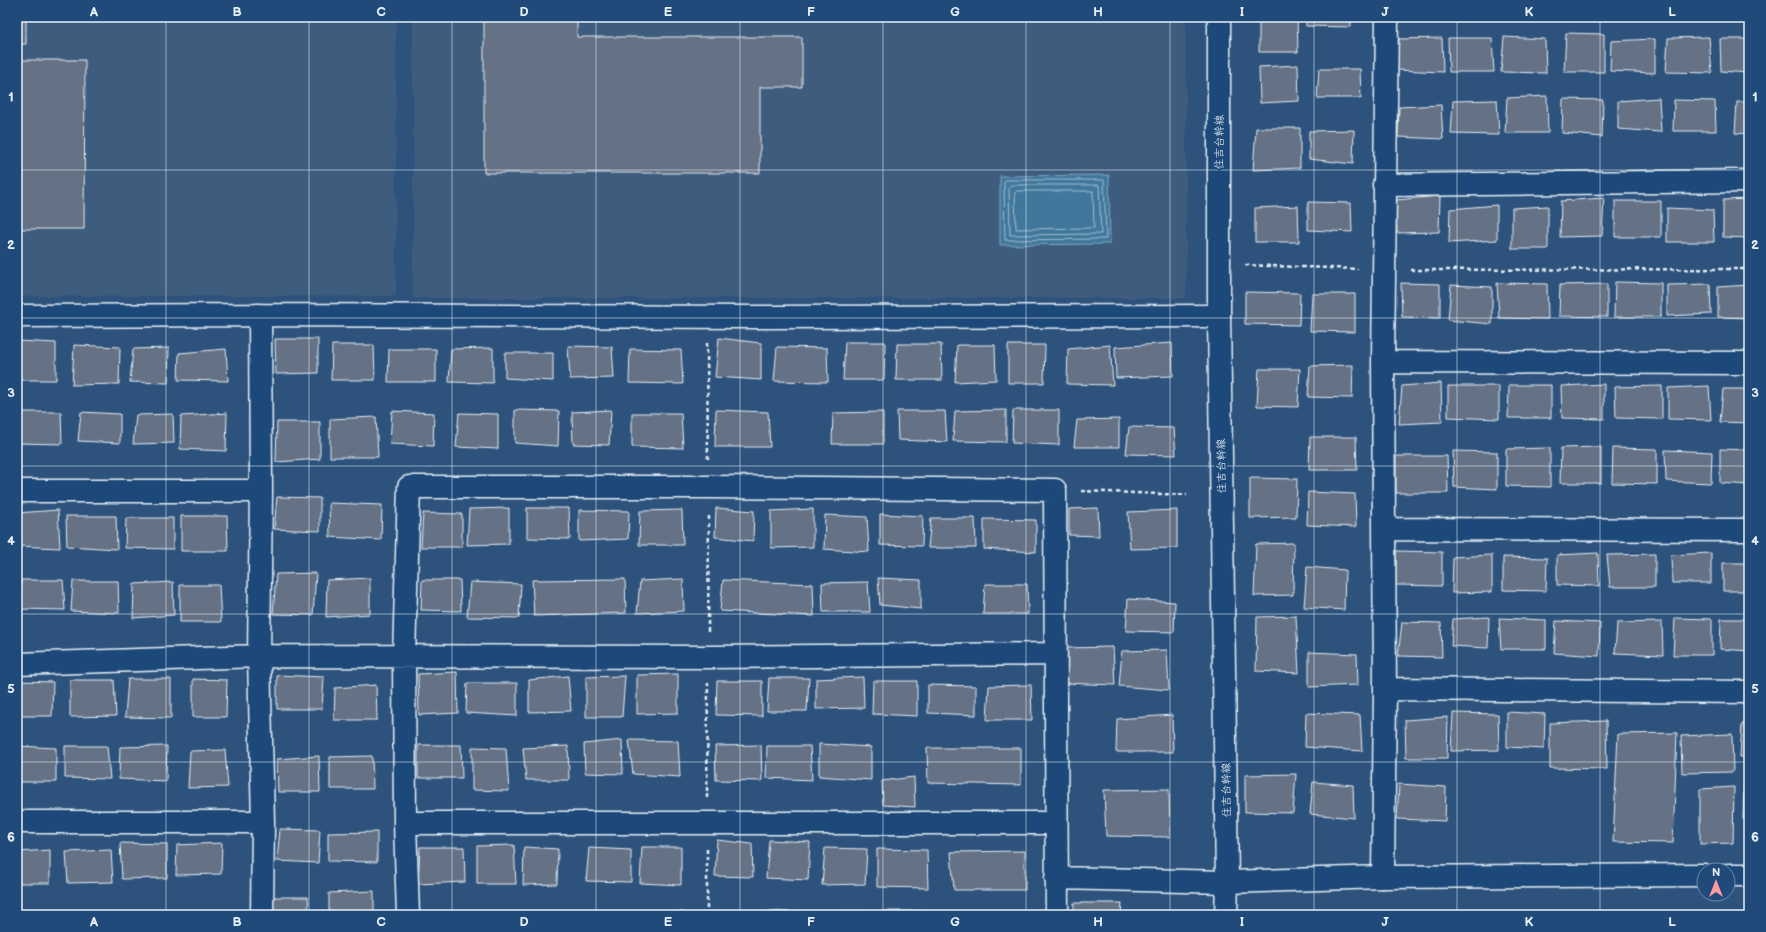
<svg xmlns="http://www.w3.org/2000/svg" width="1766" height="932" font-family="'Balsamiq Sans','Klee One',sans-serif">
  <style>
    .built { fill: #3e5b7e }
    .water { fill: #40779b; stroke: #83a8c0 }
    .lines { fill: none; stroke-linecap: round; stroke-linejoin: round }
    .shore { stroke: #a5c0d3; stroke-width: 1 }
    .building { fill: #657184; stroke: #e8f1f8 }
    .minor-casing { stroke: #e8f1f8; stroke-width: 25 }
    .tertiary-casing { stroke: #e8f1f8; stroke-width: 25 }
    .path { stroke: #e8f1f8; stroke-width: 2.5; stroke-dasharray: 4 3; stroke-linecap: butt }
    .minor { stroke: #1f4a7a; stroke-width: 22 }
    .tertiary { stroke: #1f4a7a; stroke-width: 22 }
    .grid { fill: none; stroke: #e8f1f8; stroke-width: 1; stroke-opacity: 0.55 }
    .labels { text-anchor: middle; stroke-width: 3.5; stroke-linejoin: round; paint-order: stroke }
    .street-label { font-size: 11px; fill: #e8f1f8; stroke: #1f4a7a }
    .neatline { fill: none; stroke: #e8f1f8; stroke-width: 1.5 }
    .grid-label { font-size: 13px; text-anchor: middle; font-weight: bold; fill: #e8f1f8 }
  </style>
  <rect width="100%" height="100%" fill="#2d527c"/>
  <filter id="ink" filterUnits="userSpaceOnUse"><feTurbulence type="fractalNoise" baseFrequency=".025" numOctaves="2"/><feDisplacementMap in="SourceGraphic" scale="8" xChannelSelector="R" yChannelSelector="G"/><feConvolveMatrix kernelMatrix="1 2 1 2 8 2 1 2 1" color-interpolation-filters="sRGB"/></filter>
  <g filter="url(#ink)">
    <path class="built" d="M17 17H396V296H17Z
      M413 17H1186V298H413Z"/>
    <path class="water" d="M1109 175 1110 244 1000 245V176Z"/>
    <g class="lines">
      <path class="shore" d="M1006 180H1104L1106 239 1005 240 1004 182Z
        M1011 185H1099L1101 234 1010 235 1009 187Z
        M1017 191H1093L1094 228 1016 229 1015 193Z"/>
    </g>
    <path class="building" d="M17 17H26V44H17Z
      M484 17H577V37H802V87H760V173H484Z
      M1259 17H1297L1298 52H1259Z
      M1306 17H1351V27L1306 26Z
      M1566 33 1604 34V72H1564Z
      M1504 37 1545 39 1546 73 1501 72Z
      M1709 37 1712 73 1666 72 1668 38Z
      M1442 38 1443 72 1397 70 1399 39Z
      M1448 38H1492L1494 72H1449Z
      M1655 39V73L1610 71 1611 41Z
      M1720 39H1749V73L1721 71Z
      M17 60H85L84 229H17Z
      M1298 65 1299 101 1260 103 1259 67Z
      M1319 69H1360L1361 98H1317Z
      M1547 96 1548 133H1505L1507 98Z
      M1659 98 1661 132 1618 129V101Z
      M1563 99 1603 100 1602 137 1562 133Z
      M1497 100 1499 135 1451 134 1453 101Z
      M1674 100 1715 101 1716 131H1673Z
      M1737 102H1749V134L1735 133Z
      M1441 105 1443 139 1398 137 1399 107Z
      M1256 128H1300V168L1253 170Z
      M1354 130 1353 164 1309 159V131Z
      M1440 196 1439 232 1397 233 1396 200Z
      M1604 198 1602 236 1560 237 1561 201Z
      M1749 199V238L1723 237V200Z
      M1615 201H1661V237H1615Z
      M1308 202 1351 203 1352 232 1308 230Z
      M1497 205V240L1449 243 1450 209Z
      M1298 206 1299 242H1255V208Z
      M1548 206V249H1512V208Z
      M1667 208 1713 210 1714 242H1667Z
      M1615 282 1661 283V317H1614Z
      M1401 283 1440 284V318L1402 317Z
      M1497 283 1547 284 1548 319 1499 318Z
      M1607 284V317L1559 316 1560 285Z
      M1710 284 1711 314 1667 316V285Z
      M1451 285 1492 287V324L1448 320Z
      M1749 285V318L1718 317V287Z
      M1245 292 1300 293 1299 325 1245 324Z
      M1312 294H1355V332L1310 331Z
      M719 338 761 343V380L715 377Z
      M275 339H318V373L276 374Z
      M18 341 56 343V380H17Z
      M845 342H885L884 380H843Z
      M1172 343 1173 376 1116 378 1115 347Z
      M897 344H941L942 380H896Z
      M74 345 120 347 119 384 72 385Z
      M332 345H374L375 380H331Z
      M957 345H995L996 380 955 382Z
      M1008 345H1045L1044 383H1008Z
      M1110 345 1113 385 1067 384 1068 349Z
      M568 346 612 347 614 378 570 379Z
      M777 347 827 348 828 382 774 381Z
      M169 348 168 383 130 382 133 349Z
      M493 348V383L449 382 451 349Z
      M226 349 228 381 178 380 179 353Z
      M389 349H436V382H388Z
      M630 349 681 350 683 384 629 383Z
      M505 353H553V381L505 378Z
      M1353 365 1352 398 1308 397 1310 366Z
      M1259 369H1300L1298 407 1257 406Z
      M1441 383 1442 422 1399 424 1402 386Z
      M1604 384V419L1562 418 1561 386Z
      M1509 385H1551V418H1508Z
      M1448 386H1499V419L1448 417Z
      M1662 386V419L1616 418 1615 387Z
      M1709 386 1711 420 1668 419V388Z
      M1723 389H1749V423L1720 422Z
      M515 410 559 411 558 446 515 443Z
      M611 410 609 445 573 444 572 412Z
      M716 410 768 412 770 447H715Z
      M1006 410V442L953 441 955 411Z
      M1013 410H1059V445L1012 443Z
      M392 411 434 413 433 446 390 444Z
      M897 411H945L947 442 898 440Z
      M17 412H61L62 444 17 443Z
      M81 412 120 414V443L78 441Z
      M883 412V444H832L833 413Z
      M227 413 226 451 180 449 181 416Z
      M459 413 498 414V449L456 447Z
      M632 413H681L683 448 632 447Z
      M173 414 174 443 133 444 136 415Z
      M376 417 378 457H330V419Z
      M1119 419V447H1074L1077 420Z
      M277 422H320V459L276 462Z
      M1129 427 1174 428 1176 455 1126 454Z
      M1310 437H1356L1357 470H1309Z
      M1601 447V483H1560L1561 448Z
      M1550 448V487L1506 486V449Z
      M1613 448 1657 449V484L1612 483Z
      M1720 449 1749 450V485L1720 483Z
      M1665 450 1712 452 1711 483 1666 481Z
      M1453 451 1497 452V489L1454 487Z
      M1396 456H1447L1448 493H1396Z
      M1250 478 1297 479 1296 517 1250 518Z
      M1308 492 1355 494 1356 527 1307 525Z
      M277 497 320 498V531L274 529Z
      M329 503 382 505 381 540 330 537Z
      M509 508V544L467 545 469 509Z
      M527 508H569L570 539 527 538Z
      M716 508 754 511 753 541 715 537Z
      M1098 508 1099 536 1069 535V509Z
      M813 509V547L771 548V511Z
      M58 510 60 548 17 546V513Z
      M579 510 629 511 628 539 579 541Z
      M682 510 683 545H639L640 511Z
      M1177 510V548L1130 549 1128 512Z
      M423 513 462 514V547H421Z
      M880 514 923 516 922 546 880 545Z
      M825 515 867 517 869 552 824 549Z
      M66 516H116L117 549 67 546Z
      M181 516H227L228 551H181Z
      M126 518H173V549L125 548Z
      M931 518H975L976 548H928Z
      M984 519 1036 520V552L984 549Z
      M1294 543 1293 595 1254 596 1256 544Z
      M1396 551 1442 552V586L1396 585Z
      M1598 553 1599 586 1557 585V555Z
      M1711 553V583H1672L1671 555Z
      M1655 554V587H1610L1607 555Z
      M1492 555V592L1452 593 1453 557Z
      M1503 557 1547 558 1546 591 1503 590Z
      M1723 563H1749V591H1723Z
      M1307 567 1345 570 1344 610 1304 607Z
      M316 573 313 615 273 614 276 574Z
      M370 578V614L326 617 327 580Z
      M878 578 921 580V609L880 605Z
      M625 579 626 613 534 616 532 580Z
      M683 579 684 611 637 613 640 581Z
      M21 580H63L65 610 20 609Z
      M422 580H460L461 611 421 610Z
      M723 580 813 584 814 616 720 611Z
      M73 581H118L119 613 71 611Z
      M173 582 174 615 133 618 134 584Z
      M470 582 521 584 519 618 467 617Z
      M868 582 870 612H823L822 583Z
      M985 584H1027L1028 614H983Z
      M180 585H219L221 622H180Z
      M1128 599 1175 602 1174 632 1126 631Z
      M1296 616 1299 673 1256 671 1257 617Z
      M1489 617 1488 648 1451 646 1453 619Z
      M1499 618 1546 620V649H1501Z
      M1675 618 1712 619V655H1673Z
      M1721 619H1749V651L1720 649Z
      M1556 621 1600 623 1599 656 1554 653Z
      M1402 622 1441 623 1442 657 1398 656Z
      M1662 622 1663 655 1615 653 1617 623Z
      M1113 647 1115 685 1063 683 1064 648Z
      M1167 650 1169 690 1119 686 1122 651Z
      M1309 652 1357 654 1358 685 1309 687Z
      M457 672 458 713 419 715 418 674Z
      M678 674V713L637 714V675Z
      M277 675 324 677 322 709H277Z
      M568 676 571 711 529 712V680Z
      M625 676 622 717H586V677Z
      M863 677 864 708 816 709V679Z
      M769 678H809L807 711H767Z
      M128 679H171V718L125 717Z
      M193 679 227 680 226 717H193Z
      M70 680H114L116 716 70 717Z
      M17 681 53 682 52 716H17Z
      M717 681H762V716L716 715Z
      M873 681H917V716L872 714Z
      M467 683H517V716L466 713Z
      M376 685 377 720H334L335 688Z
      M928 685 976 686V715L928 713Z
      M1031 685 1032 720H987L989 686Z
      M1507 712 1545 714 1544 749 1507 747Z
      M1306 713 1360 715 1362 751 1305 747Z
      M1453 713 1498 714 1499 750 1451 751Z
      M1172 715 1173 752H1116L1117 719Z
      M1448 717 1447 758H1406L1405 720Z
      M1606 721 1607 769 1550 768V723Z
      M1742 724H1749V757H1740Z
      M1677 733 1673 843 1613 842 1618 734Z
      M1732 734 1733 772 1682 773 1681 736Z
      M622 740 623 774 585 773 584 744Z
      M629 740 678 741 680 777 633 774Z
      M819 744 871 747V780L819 776Z
      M418 745H461L462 778H418Z
      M761 745 762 781 716 780 715 746Z
      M17 746 56 748V782H17Z
      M65 746H107L110 779 65 778Z
      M167 746 166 781 119 779 120 747Z
      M568 746 569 780H526L523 748Z
      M767 746H810L812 780 766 778Z
      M472 747 506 748 509 791 472 790Z
      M927 748H1021V785L928 783Z
      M225 750 228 787 188 788 190 751Z
      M319 756 320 792H278L277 759Z
      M372 756 373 789H330V757Z
      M1296 774 1293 813 1245 812V775Z
      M914 777 915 807 883 805 882 781Z
      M1313 782 1353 785 1354 818 1310 814Z
      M1399 784 1446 787 1445 821 1397 819Z
      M1744 784H1749V820L1743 819Z
      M1734 787 1733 843 1700 844V789Z
      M1169 789 1170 837 1106 836 1104 790Z
      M280 829 320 830 318 863 277 861Z
      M377 832V862L328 861V833Z
      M717 840 752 844 753 877 715 876Z
      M769 840 810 842 808 880 766 878Z
      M120 843 167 844V878L122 879Z
      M222 843 221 874 176 875 177 845Z
      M514 845 516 884H477V846Z
      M420 847H464L465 882 418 884Z
      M524 847 558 849 557 884 523 885Z
      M642 847H681V885L640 883Z
      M589 848 631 850V882L586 881Z
      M825 848 867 849 865 884 822 885Z
      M877 849 927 850 928 888 877 887Z
      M50 850V883H17V852Z
      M111 850 113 882 68 883 66 852Z
      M1025 851V890H954L951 852Z
      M374 891V915H329V893Z
      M272 897H308L309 915H273Z
      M1074 903H1122L1121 915H1074Z
      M769 911 812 913V915H768Z
      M871 911V915H822V912Z
      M882 911H922V915H883Z
      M684 912 685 915H646V914Z
      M718 912 758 913V915H718Z
      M217 913V915H177Z"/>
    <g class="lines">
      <g class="minor-casing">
        <path id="minor" d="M1384 185 1749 181
          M260 315 261 491 259 656 263 822 262 915
          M17 316 260 315 752 317 1219 316
          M1383 362 1749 363
          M17 491H261
          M1384 529 1749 530
          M17 664 259 656 708 657 1056 654
          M1385 689 1749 692
          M17 822H263
          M405 823H1056
          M1383 877 1385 689 1383 362 1387 17
          M1056 878 1227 882
          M408 915 405 823 404 656 409 487H709L1055 490 1057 915"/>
      </g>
      <g class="tertiary-casing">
        <path id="tertiary" d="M1219 17V316L1227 882 1226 915
          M1728 875H1749
          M1227 882 1383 877 1704 875"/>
      </g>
      <path class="path" d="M1245 265 1358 269
        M1411 270 1749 269
        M707 343 708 462
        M1081 491 1187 495
        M708 632 709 513
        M707 798 708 683
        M707 849V915"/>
      <use href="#minor" class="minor"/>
      <use href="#tertiary" class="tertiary"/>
    </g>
  </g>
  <path class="grid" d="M166 17V915M309 17V915M452 17V915M596 17V915M740 17V915M883 17V915M1026 17V915M1170 17V915M1314 17V915M1457 17V915M1600 17V915M17 170H1749M17 318H1749M17 466H1749M17 614H1749M17 762H1749"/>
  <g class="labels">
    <g class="street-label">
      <text transform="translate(1219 142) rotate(-90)" y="4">住吉台幹線</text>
      <text transform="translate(1221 466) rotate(-91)" y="4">住吉台幹線</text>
      <text transform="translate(1226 790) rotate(-91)" y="4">住吉台幹線</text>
    </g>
  </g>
  <rect width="1766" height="932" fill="none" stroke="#1f4a7a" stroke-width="44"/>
  <g transform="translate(1716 882)"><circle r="19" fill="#1f4a7a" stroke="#6f8dac"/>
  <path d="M0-3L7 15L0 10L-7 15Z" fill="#ff9aa2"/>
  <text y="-6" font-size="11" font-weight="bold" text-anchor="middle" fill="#e8f1f8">N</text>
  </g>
  <rect x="22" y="22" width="1722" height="888" class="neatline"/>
  <g class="grid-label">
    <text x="94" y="16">A</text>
    <text x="237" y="16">B</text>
    <text x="381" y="16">C</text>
    <text x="524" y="16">D</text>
    <text x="668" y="16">E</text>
    <text x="811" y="16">F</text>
    <text x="955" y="16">G</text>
    <text x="1098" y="16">H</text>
    <text x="1242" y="16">I</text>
    <text x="1385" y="16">J</text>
    <text x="1529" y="16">K</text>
    <text x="1672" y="16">L</text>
    <text x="11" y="101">1</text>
    <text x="1755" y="101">1</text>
    <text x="11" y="249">2</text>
    <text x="1755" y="249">2</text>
    <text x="11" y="397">3</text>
    <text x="1755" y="397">3</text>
    <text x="11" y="545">4</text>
    <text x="1755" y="545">4</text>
    <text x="11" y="693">5</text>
    <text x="1755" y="693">5</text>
    <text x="11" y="841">6</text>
    <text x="1755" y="841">6</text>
    <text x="94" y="926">A</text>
    <text x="237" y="926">B</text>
    <text x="381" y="926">C</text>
    <text x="524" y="926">D</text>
    <text x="668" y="926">E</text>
    <text x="811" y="926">F</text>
    <text x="955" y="926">G</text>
    <text x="1098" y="926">H</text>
    <text x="1242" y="926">I</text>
    <text x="1385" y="926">J</text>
    <text x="1529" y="926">K</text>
    <text x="1672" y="926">L</text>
  </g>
</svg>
